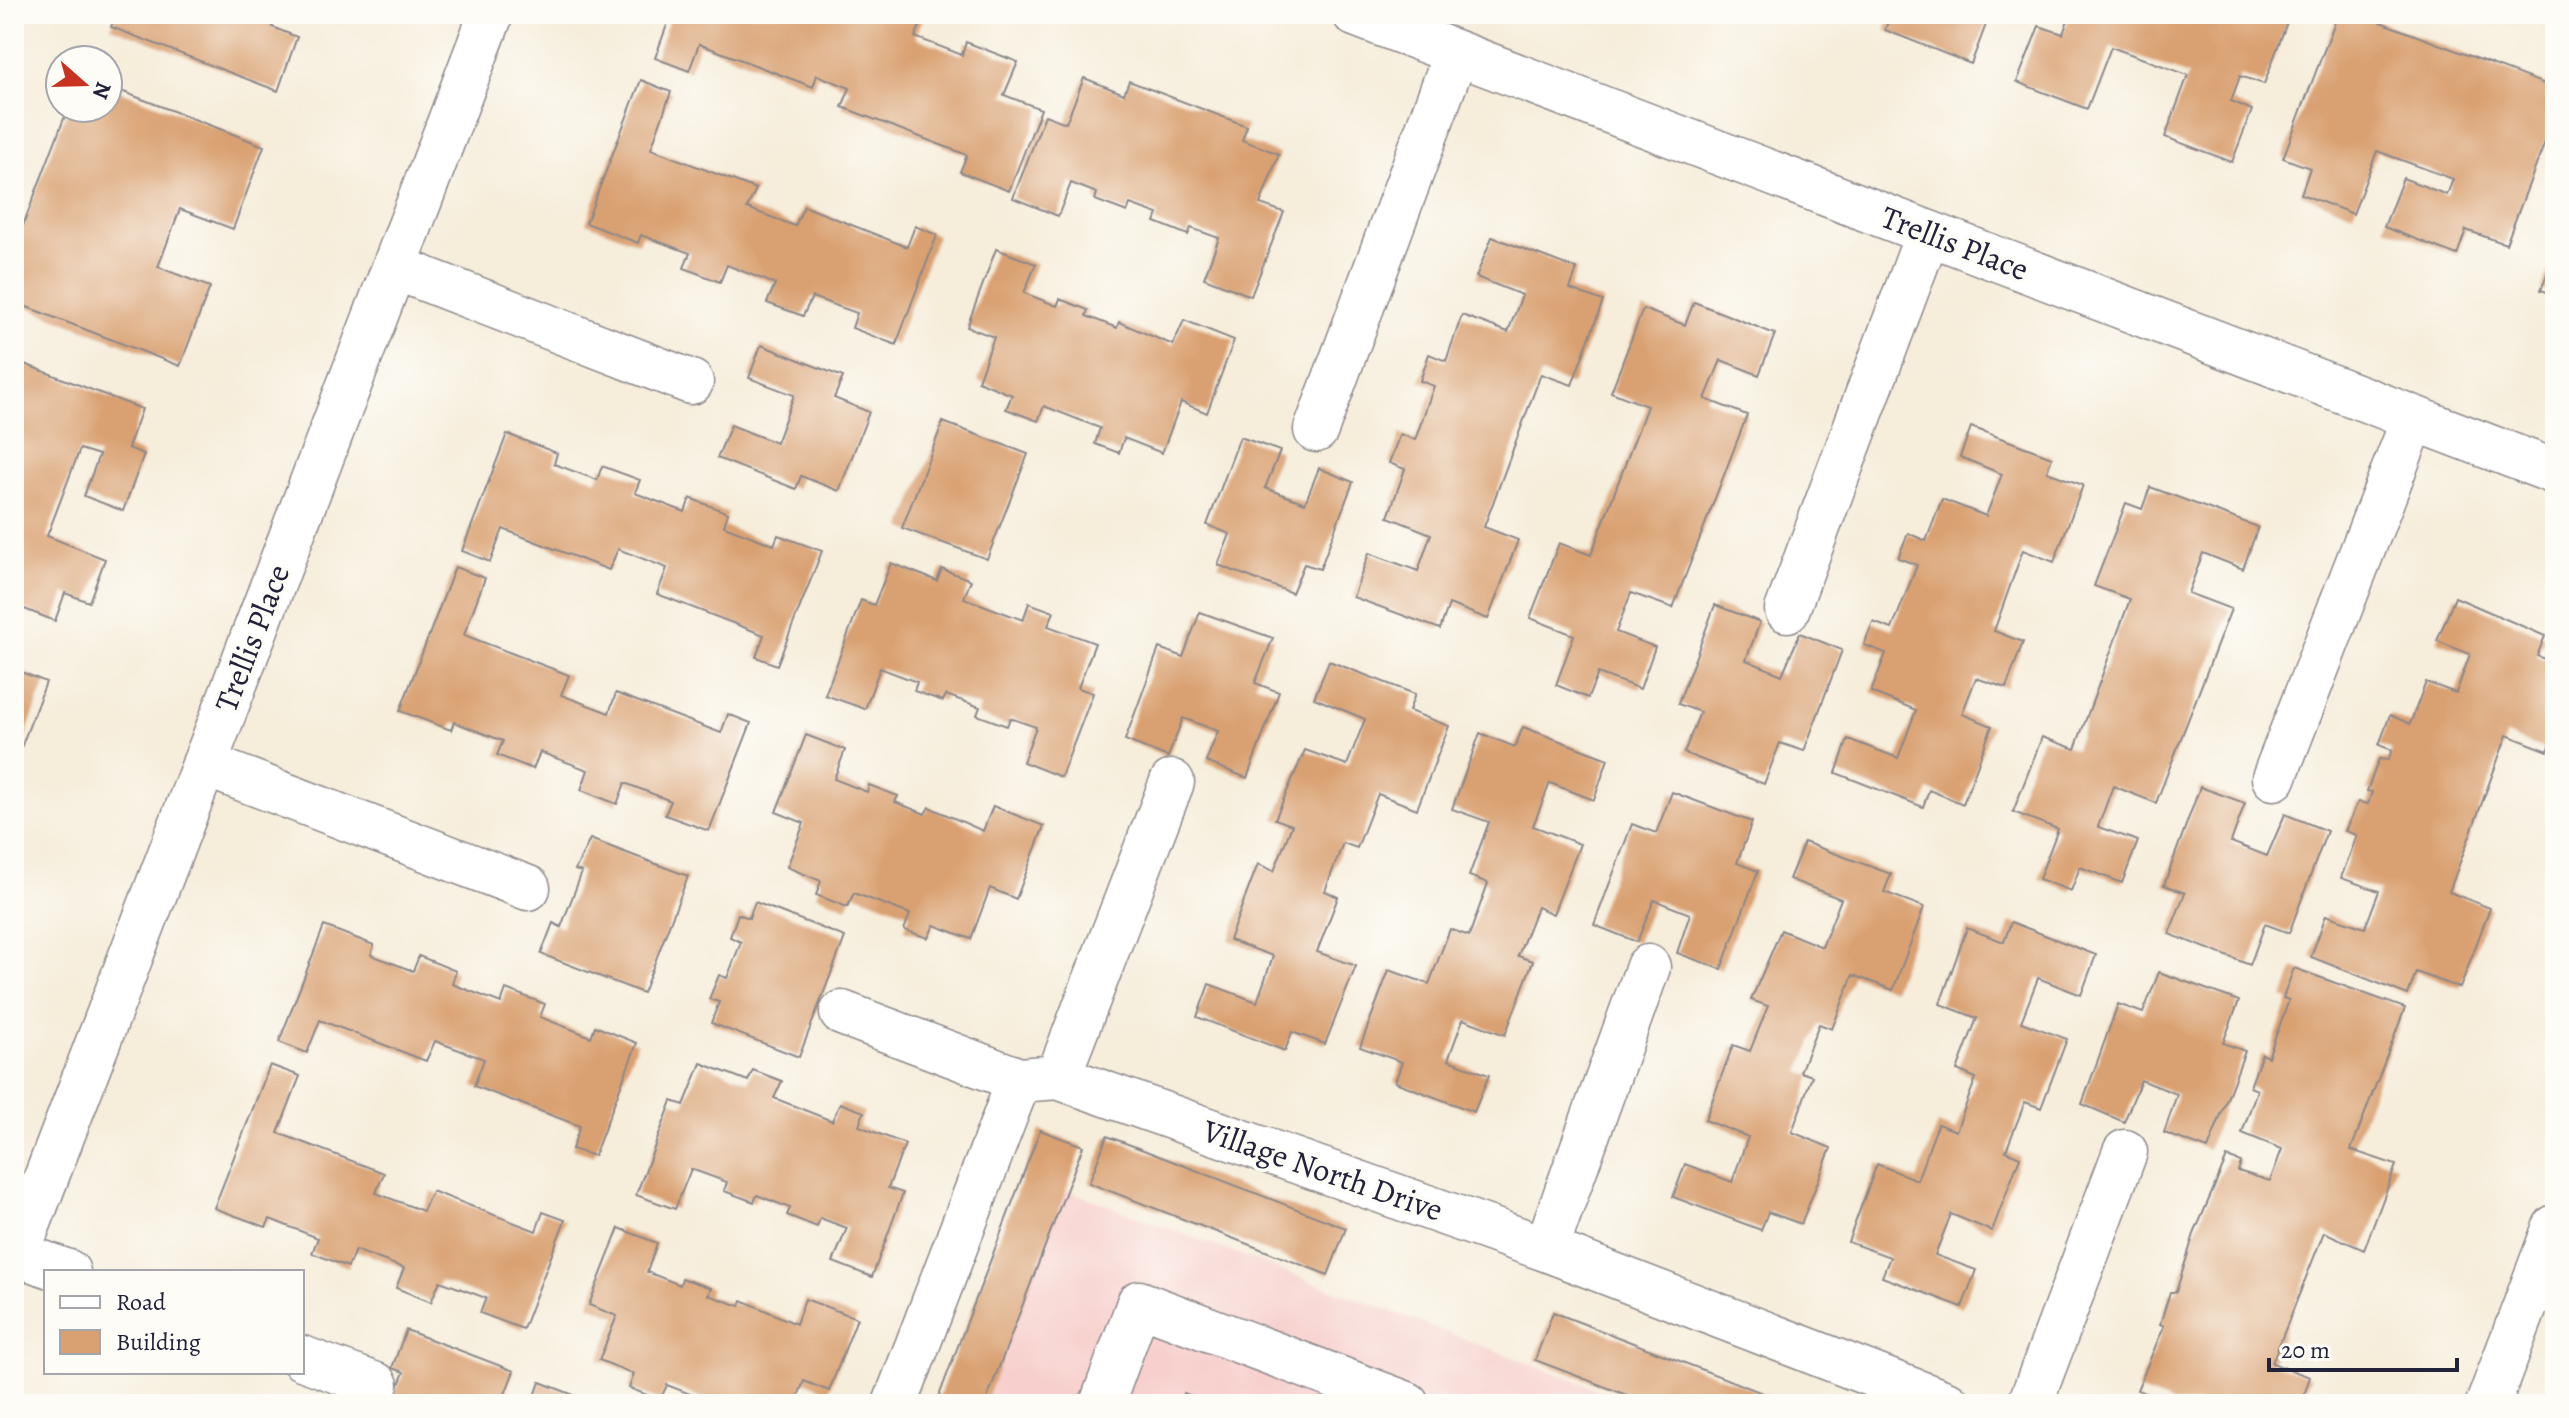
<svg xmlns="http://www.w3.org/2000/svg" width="2569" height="1418" font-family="Alegreya,serif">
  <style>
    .built { fill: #f7d0cd }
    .building { fill: #d9a071 }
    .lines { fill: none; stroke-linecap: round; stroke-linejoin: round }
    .minor-casing { stroke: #8c888a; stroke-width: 47 }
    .major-casing { stroke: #8c888a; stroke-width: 47 }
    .minor { stroke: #fff; stroke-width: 44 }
    .major { stroke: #fff; stroke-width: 44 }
    .labels { text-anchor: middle; stroke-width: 7; stroke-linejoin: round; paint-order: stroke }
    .street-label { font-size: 32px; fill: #22223b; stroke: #fdfcf7 }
  </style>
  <rect width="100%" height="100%" fill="#fdfcf7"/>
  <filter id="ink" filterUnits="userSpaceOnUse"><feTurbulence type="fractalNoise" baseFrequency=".0125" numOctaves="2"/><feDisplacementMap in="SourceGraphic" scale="16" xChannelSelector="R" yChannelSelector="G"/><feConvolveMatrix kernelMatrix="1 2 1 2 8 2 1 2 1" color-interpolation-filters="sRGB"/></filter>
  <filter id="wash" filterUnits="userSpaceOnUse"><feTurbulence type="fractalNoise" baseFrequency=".006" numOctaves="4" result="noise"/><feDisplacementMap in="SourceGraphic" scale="32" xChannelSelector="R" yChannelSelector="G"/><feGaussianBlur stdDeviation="1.8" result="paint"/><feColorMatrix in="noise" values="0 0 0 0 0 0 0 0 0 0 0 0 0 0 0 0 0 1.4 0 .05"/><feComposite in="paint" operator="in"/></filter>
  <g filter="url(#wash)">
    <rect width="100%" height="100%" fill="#f6edda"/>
    <path class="built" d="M1059 1187 1638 1404H979Z"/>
    <g id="blocks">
      <path class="building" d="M116 14H277L272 27 297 37 278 91 111 27Z
        M671 14H909L923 19 915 37 962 55 966 42 1018 62 1004 95 1041 109 1009 191 960 172 967 155 842 107 850 88 817 75 813 87 699 44 689 71 655 58Z
        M1891 14H1990L1971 64 1885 30Z
        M2070 14H2290L2264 84 2240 76 2231 101 2252 110 2232 162 2165 137 2188 75 2111 47 2087 109 2017 82 2039 26 2063 34Z
        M2338 14H2359L2555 88V116L2506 244 2466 230 2457 255 2384 227 2403 178 2447 195 2453 179 2377 151 2353 214 2301 194 2310 168 2283 158Z
        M1084 78 1124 94 1129 81 1247 126 1242 140 1279 154 1260 204 1284 212 1251 296 1204 278 1219 238 1191 228 1188 235 1155 222 1158 214 1130 204 1127 212 1095 200 1097 193 1071 183 1058 216 1013 198 1045 115 1066 123Z
        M641 80 671 92 651 149 756 189 747 208 795 226 804 206 907 247 915 226 937 235 896 345 852 328 857 313 812 297 803 316 767 303 775 284 727 265 720 282 684 268 690 253 641 235 638 243 586 223Z
        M108 86 264 146 233 229 180 209 158 267 210 287 180 366 14 302V249L68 108H108Z
        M1492 237 1577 269 1570 289 1603 301 1572 385 1541 374 1484 527 1518 540 1488 619 1449 604 1440 629 1353 597 1369 553 1418 571 1431 534 1388 517 1405 469 1389 463 1400 434 1415 440 1434 386 1420 381 1429 354 1446 361 1462 315 1508 332 1522 295 1476 277Z
        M996 249 1036 264 1024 293 1057 306 1060 299 1088 310 1086 316 1117 328 1119 322 1173 345 1184 320 1234 340 1207 413 1181 402 1162 453 1124 438 1119 453 1095 444 1100 428 1044 406 1038 421 1006 409 1012 395 978 381 994 337 967 327Z
        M2555 253V295L2541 290Z
        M1694 302 1775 334 1759 375 1721 360 1705 399 1747 415 1673 608 1631 593 1616 632 1655 647 1640 689 1598 673 1588 698 1556 685 1574 635 1530 618 1559 543 1591 555 1647 406 1611 392 1643 309 1685 325Z
        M761 345 843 377 834 398 869 412 839 491 801 476 796 489 717 458 731 425 776 443 794 395 749 378Z
        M14 360 142 409 128 448 144 454 123 511 84 496 99 455 80 449 47 536 105 559 89 602 65 593 55 621 14 605Z
        M943 422 1028 454 987 559 902 528Z
        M1971 427 2052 457 2047 472 2083 485 2054 562 2023 550 1994 631 2023 642 2006 688 1976 678 1962 714 1992 726 1963 804 1929 790 1923 807 1836 773 1848 739 1898 758 1916 710 1871 692 1886 653 1864 645 1873 622 1892 629 1917 565 1898 558 1908 533 1926 541 1942 499 1986 516 2002 474 1960 457Z
        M507 434 557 453 554 464 597 480 602 466 640 480 635 493 685 512 690 498 728 513 724 526 774 545 778 535 822 551 777 665 756 657 764 635 657 594 667 568 618 549 609 570 503 529 490 562 462 551Z
        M1240 437 1280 451 1265 488 1305 503 1319 468 1353 482 1320 569 1304 564 1292 593 1218 565 1230 534 1207 525Z
        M2150 487 2258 527 2243 569 2203 553 2188 593 2231 609 2156 803 2113 786 2098 827 2138 841 2122 883 2080 867 2071 891 2039 879 2058 829 2013 812 2042 737 2075 749 2130 599 2094 586 2126 503 2142 509Z
        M891 563 937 581 942 569 971 580 964 598 1023 620 1029 603 1054 612 1048 626 1095 643 1078 688 1093 693 1061 777 1023 762 1036 727 1010 718 1007 726 977 715 980 707 946 695 943 701 914 691 917 682 880 668 865 709 825 695 861 600 874 605Z
        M455 567 485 578 464 635 569 675 561 695 609 713 616 693 721 733 728 714 751 723 709 831 665 815 671 801 625 783 617 804 581 790 588 770 540 752 533 769 497 755 503 741 454 722 451 730 400 711Z
        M2455 597 2545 636 2537 656 2555 663V733L2548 751 2507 735 2449 892 2490 908 2460 988 2416 972 2408 995 2311 957 2326 915 2365 928 2379 891 2341 878 2357 835 2345 831 2358 802 2368 804 2372 792 2367 791 2379 759 2388 760 2392 750 2379 745 2390 715 2410 724 2426 682 2456 693 2470 654 2437 641Z
        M1715 605 1760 622 1746 660 1782 675 1800 633 1842 650 1804 751 1780 743 1764 784 1684 753 1700 712 1678 704Z
        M1200 612 1273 638 1255 683 1279 692 1247 778 1206 762 1218 731 1183 718 1168 757 1125 740 1159 648 1183 657Z
        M1329 661 1415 694 1409 711 1449 726 1417 809 1378 794 1357 848 1343 843 1325 891 1338 897 1317 952 1356 966 1325 1044 1292 1032 1285 1051 1197 1017 1209 984 1257 1002 1273 956 1229 940 1258 864 1274 871 1292 825 1275 819 1305 750 1347 765 1365 719 1314 698Z
        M14 669 46 682 14 766Z
        M1523 727 1608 759 1594 800 1550 783 1533 826 1580 844 1553 914 1537 907 1518 956 1533 961 1505 1035 1463 1019 1448 1060 1489 1075 1474 1112 1395 1082 1402 1062 1360 1047 1389 970 1429 984 1450 929 1469 936 1488 883 1469 876 1489 822 1452 809 1480 733 1515 747Z
        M806 735 845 750 834 779 867 792 869 785 898 796 895 802 925 814 929 807 983 831 993 806 1044 826 1016 899 990 888 971 939 934 925 928 938 904 930 910 914 854 893 847 907 816 895 821 881 787 867 804 823 776 812Z
        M2200 787 2245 803 2231 842 2267 856 2285 814 2327 831 2289 933 2265 924 2250 965 2169 934 2185 893 2164 885Z
        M1672 792 1752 822 1737 863 1758 871 1721 969 1677 953 1690 914 1654 900 1637 942 1594 925 1632 824 1656 833Z
        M590 839 688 876 643 993 541 954 553 923 561 927 582 872 575 870Z
        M1804 842 1891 874 1884 892 1924 907 1893 990 1853 975 1832 1029 1819 1024 1800 1072 1812 1076 1792 1132 1831 1148 1801 1224 1768 1212 1761 1230 1673 1197 1685 1164 1732 1182 1748 1137 1705 1120 1733 1045 1750 1051 1768 1006 1751 1000 1781 930 1822 947 1841 899 1789 879Z
        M755 902 845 937 799 1057 711 1023 719 1002 709 999 719 975 727 978 741 942 730 937 738 914 749 918Z
        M2011 922 2096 955 2081 995 2038 978 2021 1022 2067 1039 2041 1108 2025 1102 2006 1151 2020 1157 1992 1231 1951 1214 1935 1255 1976 1270 1962 1307 1882 1277 1890 1257 1848 1242 1877 1164 1917 1180 1938 1124 1956 1131 1976 1078 1957 1070 1977 1018 1940 1004 1967 928 2004 942Z
        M324 926 374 945 371 955 413 971 419 956 456 971 452 984 501 1003 506 989 545 1004 540 1017 591 1037 595 1026 637 1043 594 1156 572 1149 580 1126 474 1086 484 1059 435 1041 426 1061 320 1020 307 1053 279 1042Z
        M2294 968 2405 1008 2351 1150 2396 1165 2364 1250 2324 1232 2272 1363 2310 1377 2301 1404H2176L2137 1390 2164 1326 2160 1324 2170 1292H2176L2194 1234 2227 1157 2241 1162 2238 1171 2270 1181 2282 1149 2242 1133 2257 1090 2250 1087 2262 1054 2268 1057 2289 1000 2283 998Z
        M2159 972 2239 1001 2223 1043 2245 1051 2208 1149 2164 1133 2177 1094 2141 1080 2124 1122 2082 1104 2118 1004 2143 1013Z
        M701 1063 748 1081 753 1070 782 1081 774 1098 832 1121 840 1103 864 1112 859 1126 905 1144 888 1188 903 1193 872 1277 833 1262 847 1228 820 1218 817 1227 787 1215 790 1208 757 1195 754 1202 724 1191 727 1182 691 1169 675 1209 636 1195 672 1101 684 1105Z
        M270 1065 300 1076 278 1133 384 1173 376 1193 423 1211 432 1191 536 1231 543 1212 565 1220 523 1329 480 1313 486 1298 440 1281 431 1302 396 1288 404 1268 355 1250 348 1267 312 1253 318 1238 270 1219 266 1227 214 1208Z
        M1040 1130 1083 1146 985 1404H936Z
        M1107 1136 1346 1228 1328 1275 1089 1183Z
        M619 1228 657 1243 647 1272 680 1285 682 1278 711 1288 708 1295 740 1306 742 1300 796 1324 805 1299 857 1318 829 1391 804 1381 795 1404H716L667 1385 660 1400 629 1388 634 1374 599 1360 617 1316 589 1305Z
        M1553 1312 1791 1404H1650L1535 1360Z
        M406 1330 514 1371 501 1404H391L404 1372 392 1368Z
        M540 1382 597 1404H532Z
        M1184 1393 1211 1404H1180Z"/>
    </g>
  </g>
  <g filter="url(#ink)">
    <use href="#blocks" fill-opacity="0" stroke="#8c888a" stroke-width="2"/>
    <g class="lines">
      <g class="minor-casing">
        <path id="minor" d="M1355 14 2555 472
          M394 267 691 382
          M1316 430 1456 53
          M1787 610 1928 233
          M204 764 528 888
          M2274 778 2414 418
          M842 1013 1019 1080
          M1058 1077 1172 782
          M1546 1249 1648 967
          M17 1254 68 1272
          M14 1262 491 14
          M302 1358 376 1385
          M895 1404 1019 1080 1058 1077 1546 1249 1948 1404
          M1102 1404 1139 1303 1407 1404
          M2030 1404 2125 1152"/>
      </g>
      <g class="major-casing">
        <path id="major" d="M2488 1404 2555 1227"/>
      </g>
      <use href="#minor" class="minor"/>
      <use href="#major" class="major"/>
    </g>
  </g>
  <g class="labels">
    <g class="street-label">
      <text transform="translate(1955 243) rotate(21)" y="11">Trellis Place</text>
      <text transform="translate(252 638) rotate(-69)" y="11">Trellis Place</text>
      <text transform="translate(1323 1170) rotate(19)" y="11">Village North Drive</text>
    </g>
  </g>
  <rect width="2569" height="1418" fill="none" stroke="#fdfcf7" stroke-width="48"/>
  <rect x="44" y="1270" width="260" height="104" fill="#fdfcf7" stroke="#a5a5ac" stroke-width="2"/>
  <rect x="60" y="1296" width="40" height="12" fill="#ffffff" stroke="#a5a5ac" stroke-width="2"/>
  <text x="116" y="1310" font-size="24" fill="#22223b">Road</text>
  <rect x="60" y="1330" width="40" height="24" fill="#d9a071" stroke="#a5a5ac" stroke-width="2"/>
  <text x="116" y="1350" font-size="24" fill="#22223b">Building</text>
  <g transform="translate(84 84) rotate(110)"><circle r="38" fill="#fdfcf7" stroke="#a5a5ac" stroke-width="2"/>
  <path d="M0-6L14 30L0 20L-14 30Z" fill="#c8321e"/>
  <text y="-12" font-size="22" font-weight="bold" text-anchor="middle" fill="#22223b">N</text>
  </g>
  <path d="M2269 1358v12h188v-12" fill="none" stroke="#22223b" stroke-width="4"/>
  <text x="2281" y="1358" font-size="24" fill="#22223b" stroke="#fdfcf7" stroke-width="6" paint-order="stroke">20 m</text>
</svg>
